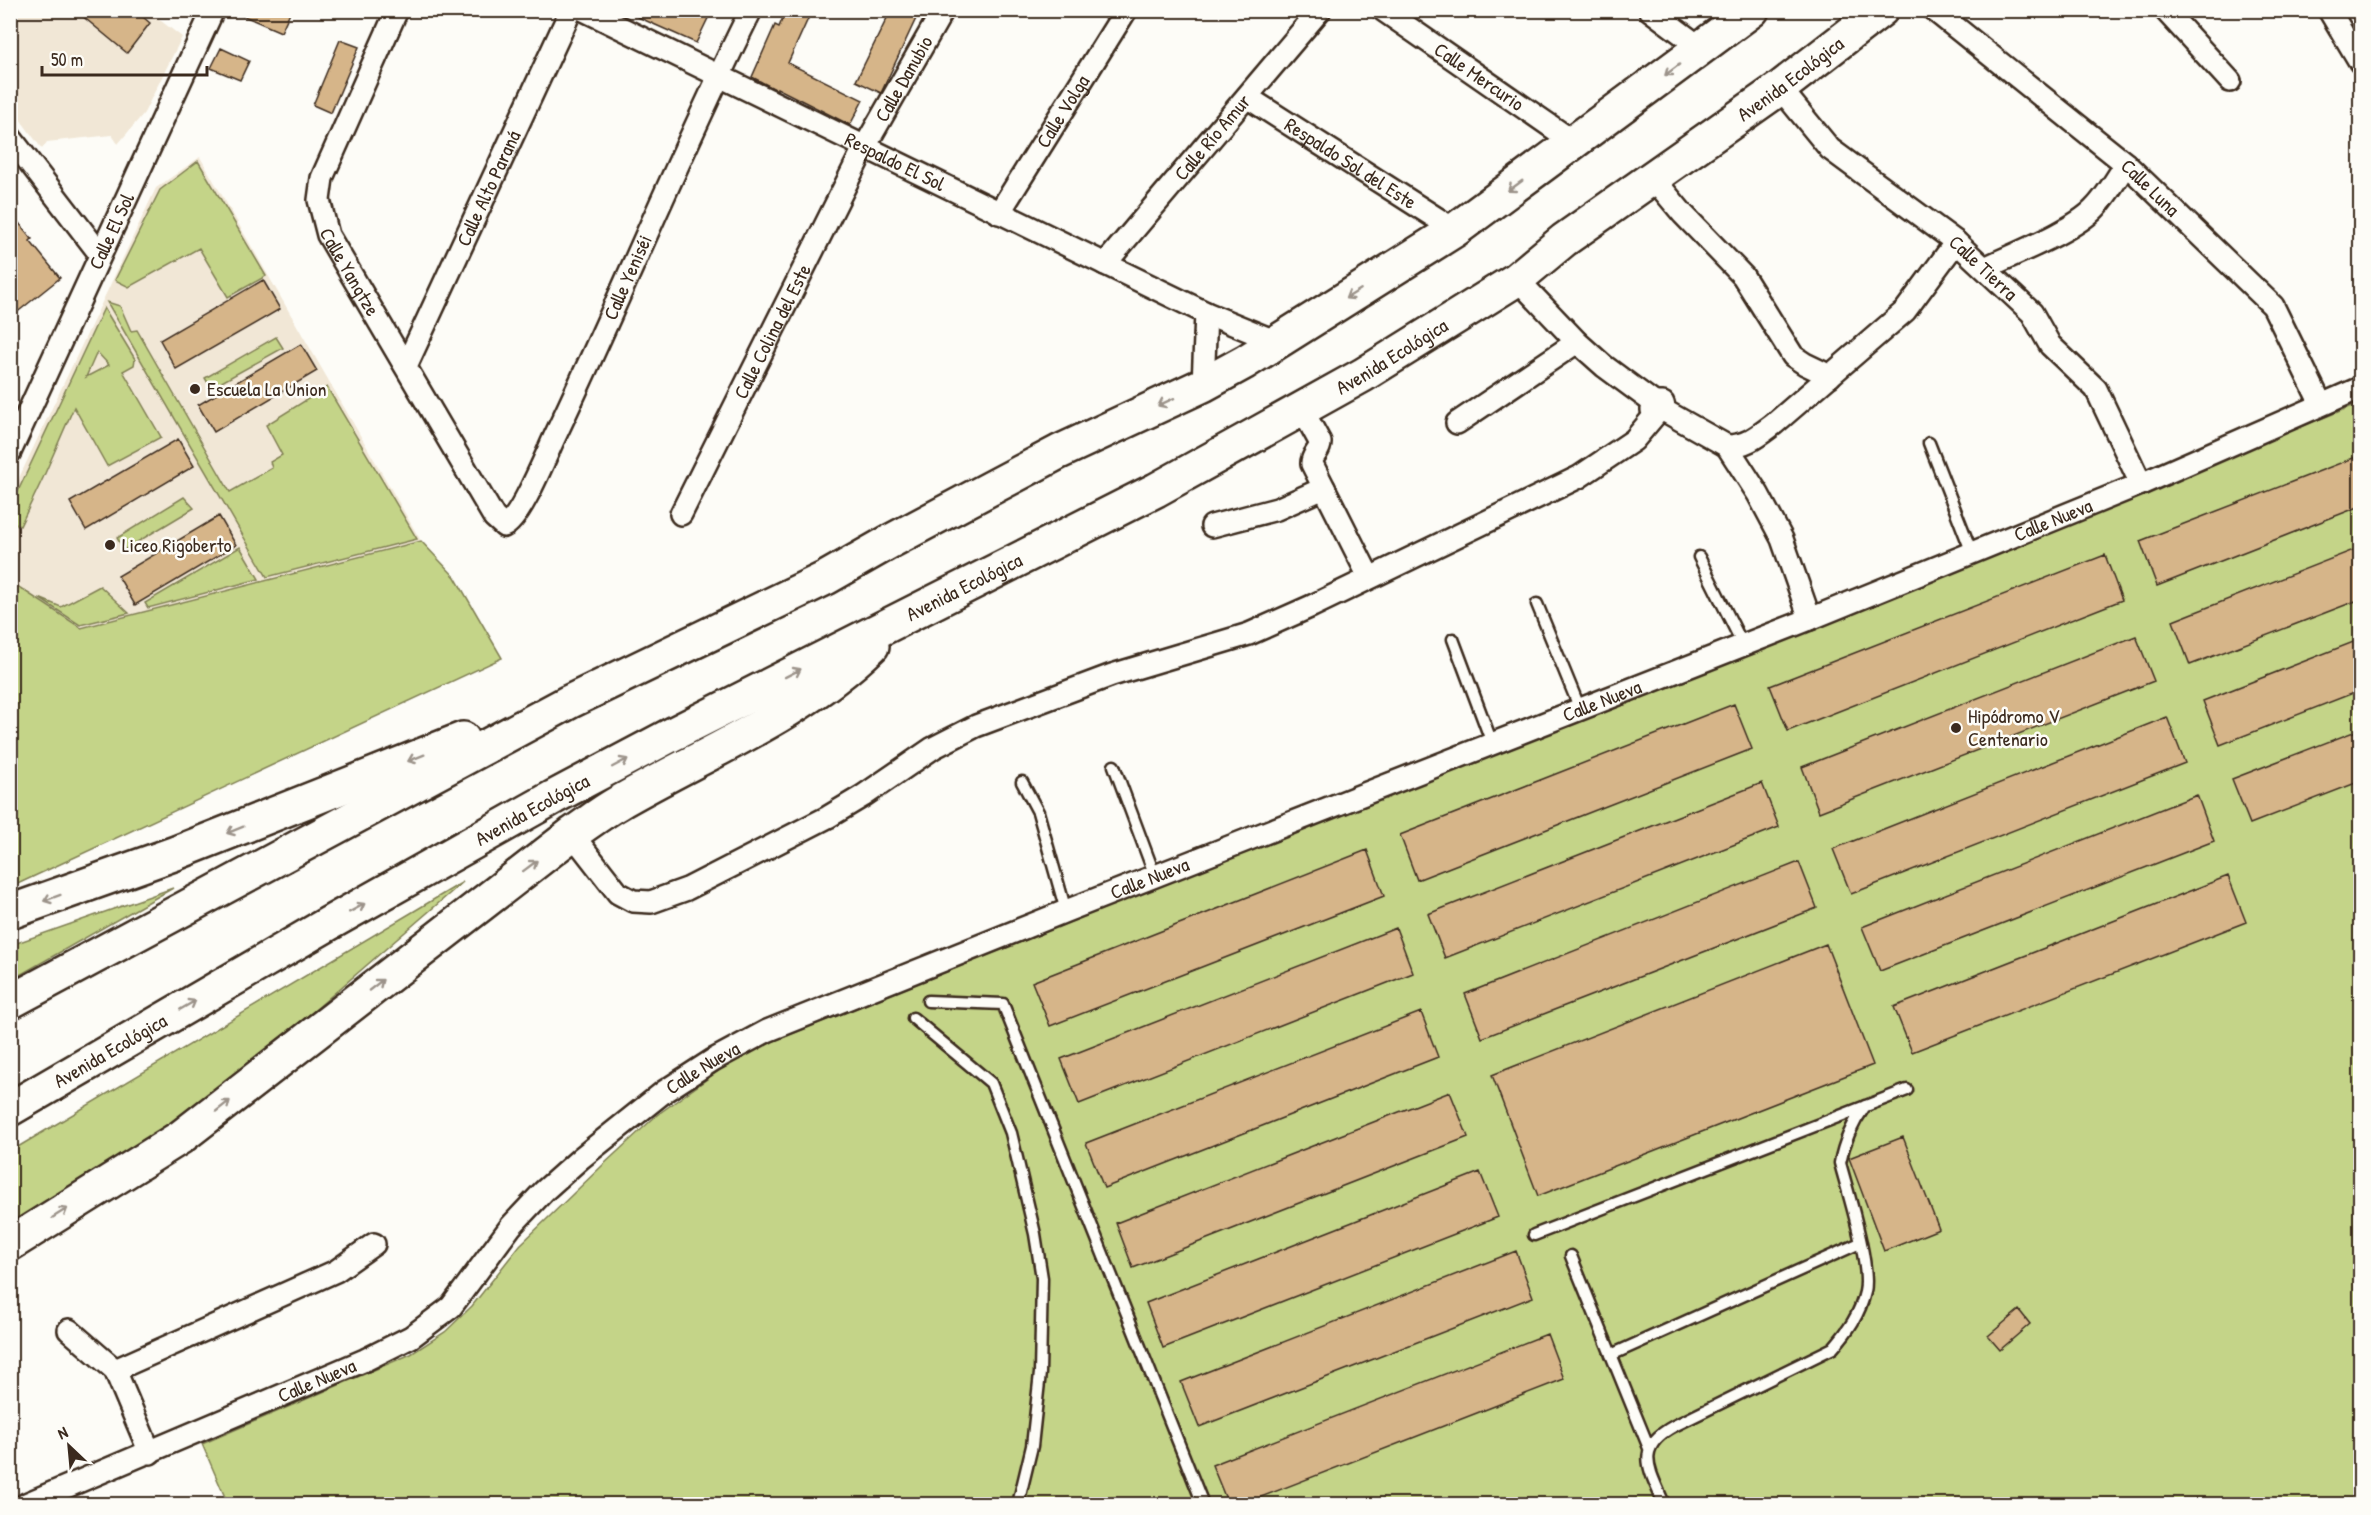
<svg xmlns="http://www.w3.org/2000/svg" width="2371" height="1515" font-family="'Patrick Hand',sans-serif">
  <style>
    .built { fill: #f1e7d6 }
    .green { fill: #c4d488; stroke: #807f53; stroke-width: 1.5; fill-rule: evenodd }
    .building { fill: #d6b589; stroke: #3b2a1e; stroke-width: 1.5 }
    .lines { fill: none; stroke-linecap: round; stroke-linejoin: round }
    .service-casing { stroke: #3b2a1e; stroke-width: 15 }
    .minor-casing { stroke: #3b2a1e; stroke-width: 26 }
    .primary-casing { stroke: #3b2a1e; stroke-width: 38 }
    .service { stroke: #fdfcf7; stroke-width: 10 }
    .minor { stroke: #fdfcf7; stroke-width: 21 }
    .primary { stroke: #fdfcf7; stroke-width: 33 }
    .oneway { stroke: #9c938a }
    .poi-dot { fill: #3b2a1e; stroke: #fdfcf7; stroke-width: 2 }
    .labels { text-anchor: middle; stroke-width: 5; stroke-linejoin: round; paint-order: stroke }
    .street-label { font-size: 20px; fill: #3b2a1e; stroke: #fdfcf7 }
    .poi-label { font-size: 20px; fill: #3b2a1e; stroke: #fdfcf7; text-anchor: start }
  </style>
  <rect width="100%" height="100%" fill="#fdfcf7"/>
  <filter id="ink" filterUnits="userSpaceOnUse"><feTurbulence type="fractalNoise" baseFrequency=".0167" numOctaves="2"/><feDisplacementMap in="SourceGraphic" scale="12" xChannelSelector="R" yChannelSelector="G"/><feConvolveMatrix kernelMatrix="1 2 1 2 8 2 1 2 1" color-interpolation-filters="sRGB"/></filter>
  <g filter="url(#ink)">
    <path class="built" d="M11 11H148L182 37 144 113 118 144 112 135 47 142 42 149 11 107Z
      M200 157 421 541 81 628 11 582 10 497 156 188Z"/>
    <path class="green" d="M198 161 266 276 228 297 199 248 129 287 115 280 160 190Z
      M107 302 120 306 131 331 137 330 230 492 272 468 270 462 282 455 266 425 327 387 417 539 267 577Z
      M104 308 135 359 134 365 123 371 161 437 107 466 74 407 43 478 20 526 11 522V506ZM97 352 109 365 86 377Z
      M276 337 283 348 211 388 205 378Z
      M2360 403V1504H228L202 1444 411 1354 445 1332 472 1306 520 1245 604 1164 657 1115 742 1054Z
      M184 497 194 508 124 550 117 538Z
      M421 541 455 577 502 658 11 887V582L81 628Z
      M240 547 259 579 148 608 145 603Z
      M100 586 129 613 80 625 39 598 61 607Z
      M463 882 227 1086 121 1160 11 1226V1151Z
      M173 888 11 980V945Z"/>
    <path class="building" d="M75 10H135L150 23 127 53Z
      M230 10H291L281 32Z
      M622 10H712L696 43Z
      M786 10H812L788 63 863 100 850 125 777 88V90L752 77 775 25 779 27Z
      M891 10H920L881 93 856 81Z
      M340 40 359 47 331 113 313 105Z
      M221 48 249 61 240 80 211 68Z
      M10 212 32 239 30 241 60 278 10 318Z
      M263 280 280 309 176 369 160 340Z
      M301 344 317 371 214 432 198 405Z
      M178 439 194 466 86 530 70 502Z
      M2361 455V506L2157 586 2140 541Z
      M219 516 236 545 135 605 118 576Z
      M2361 547V599L2190 665 2173 621Z
      M2105 555 2122 600 1788 731 1770 686Z
      M2136 636 2154 681 1819 812 1802 767Z
      M2361 639V690L2220 745 2203 701Z
      M1734 704 1752 749 1417 880 1400 835Z
      M2167 717 2185 763 1851 894 1833 849Z
      M2361 729V781L2250 824 2232 779Z
      M1762 783 1779 827 1445 958 1428 914Z
      M2197 795 2214 841 1880 971 1862 927Z
      M1367 850 1384 896 1050 1026 1032 982Z
      M1799 862 1817 908 1482 1038 1465 994Z
      M2228 876 2246 922 1912 1052 1894 1007Z
      M1396 928 1413 973 1079 1104 1061 1059Z
      M1826 944 1873 1065 1538 1196 1492 1075Z
      M1421 1012 1438 1057 1104 1188 1086 1143Z
      M1450 1092 1468 1137 1133 1268 1116 1223Z
      M1903 1137 1939 1229 1884 1251 1849 1158Z
      M1480 1172 1498 1217 1163 1348 1146 1303Z
      M1516 1251 1533 1297 1199 1427 1181 1382Z
      M2019 1310 2030 1324 2000 1350 1988 1336Z
      M1547 1334 1564 1379 1243 1504H1228L1212 1465Z"/>
    <g class="lines">
      <g class="service-casing">
        <path id="service" d="M1929 443 1972 553
          M1699 557 1743 645
          M1537 604 1580 709
          M1453 639 1492 743
          M1114 766 1155 876
          M1022 782 1038 812 1066 911
          M928 1001 1003 1004 1203 1504
          M913 1018 991 1083 1011 1133 1035 1234 1042 1278 1040 1373 1032 1446 1018 1504
          M1534 1235 1907 1090
          M1571 1256 1649 1448
          M1611 1355 1860 1243
          M1664 1504C1650 1470 1633 1448 1674 1426L1833 1348C1848 1331 1860 1314 1865 1292 1871 1265 1848 1193 1840 1163 1844 1141 1852 1124 1865 1106"/>
      </g>
      <g class="minor-casing">
        <g id="minor">
          <path id="s1" d="M397 10 322 178 319 200 328 235 494 517 504 526C520 520 546 455 555 436 622 295 681 150 751 10"/>
          <path id="s2" d="M584 10 1206 313 1277 342"/>
          <path id="s3" d="M1383 10 1575 143"/>
          <path d="M1650 10 1701 48"/>
          <path id="s4" d="M1934 10 2126 164 2273 306 2321 404"/>
          <path d="M2165 10 2230 81"/>
          <path d="M2329 10 2360 62"/>
          <path id="s5" d="M1780 88 1830 149 1956 242 2032 313 2050 345 2096 389 2141 484"/>
          <path id="s6" d="M1247 97 1455 230"/>
          <path d="M10 137 100 254"/>
          <path d="M1653 178 1683 214 1743 276 1793 356 1805 364 1830 376"/>
          <path id="s7" d="M999 213 1126 10"/>
          <path id="s8" d="M1105 264 1320 10"/>
          <path d="M1985 268C2014 254 2073 231 2094 209 2107 196 2116 179 2126 164"/>
          <path d="M1517 279 1577 342 1604 366 1654 403"/>
          <path id="s9" d="M406 366 571 10"/>
          <path d="M1203 385 1206 313"/>
          <path d="M1302 409 1320 442C1321 451 1311 455 1312 464L1369 577"/>
          <path d="M1652 410 1654 403H1663L1665 411 1727 446C1747 446 1759 435 1774 424L1905 311 1956 242"/>
          <path d="M1457 423 1577 342"/>
          <path d="M1727 446 1758 494 1782 539 1810 619"/>
          <path id="s10" d="M10 452 213 10"/>
          <path id="s11" d="M681 514 864 148 943 10"/>
          <path d="M1212 526 1277 509 1324 488"/>
          <path d="M572 834 618 893 633 901 651 902 687 889 828 817 863 796 933 748 976 726 1112 675 1249 634 1312 606 1579 477 1634 440 1655 415"/>
          <path d="M69 1330 115 1370 150 1453"/>
          <path d="M115 1370 336 1271 374 1244"/>
          <path id="s12" d="M26 1504 365 1360 411 1337 451 1307 511 1226 544 1191 581 1158 665 1091 713 1060 767 1031 1066 911 1810 619 2141 484 2360 388"/>
        </g>
      </g>
      <g class="primary-casing">
        <g id="primary">
          <path d="M10 912 176 853 463 739"/>
          <path d="M10 1002 569 702 826 578 891 541 1059 452 1203 385 1245 362 1455 230 1752 10"/>
          <path id="s13" d="M10 1109 328 924 554 797 671 735 1156 490 1363 375 1517 279 1564 240 1780 88 1881 10"/>
          <path d="M10 1244 181 1137 572 834C588 823 602 812 618 803 704 753 800 716 872 646"/>
        </g>
      </g>
      <use href="#service" class="service"/>
      <use href="#minor" class="minor"/>
      <use href="#primary" class="primary"/>
    </g>
    <defs><path id="oneway-shaft" d="M-6 0H5M1.5-3L5.5 0L1.5 3" fill="none" stroke-width="1.6" stroke-linecap="round" stroke-linejoin="round" transform="scale(1.5)"/></defs>
    <g class="oneway">
      <use href="#oneway-shaft" transform="translate(1672 70) rotate(143)"/>
      <use href="#oneway-shaft" transform="translate(1515 186) rotate(144)"/>
      <use href="#oneway-shaft" transform="translate(1353 294) rotate(148)"/>
      <use href="#oneway-shaft" transform="translate(1166 402) rotate(155)"/>
      <use href="#oneway-shaft" transform="translate(793 673) rotate(-27)"/>
      <use href="#oneway-shaft" transform="translate(416 758) rotate(158)"/>
      <use href="#oneway-shaft" transform="translate(620 763) rotate(-28)"/>
      <use href="#oneway-shaft" transform="translate(235 830) rotate(158)"/>
      <use href="#oneway-shaft" transform="translate(530 866) rotate(-37)"/>
      <use href="#oneway-shaft" transform="translate(52 898) rotate(160)"/>
      <use href="#oneway-shaft" transform="translate(357 908) rotate(-29)"/>
      <use href="#oneway-shaft" transform="translate(376 985) rotate(-38)"/>
      <use href="#oneway-shaft" transform="translate(188 1005) rotate(-30)"/>
      <use href="#oneway-shaft" transform="translate(223 1106) rotate(-38)"/>
      <use href="#oneway-shaft" transform="translate(60 1213) rotate(-32)"/>
    </g>
  </g>
  <g class="poi-dot">
    <circle cx="195" cy="389" r="6"/>
    <circle cx="110" cy="545" r="6"/>
    <circle cx="1956" cy="728" r="6"/>
  </g>
  <g class="labels">
    <g class="street-label">
      <text dy="7" stroke="none"><textPath href="#s3" startOffset="117">Calle Mercurio</textPath></text>
      <text dy="7" stroke="none"><textPath href="#s11" startOffset="489">Calle Danubio</textPath></text>
      <text dy="7" stroke="none"><textPath href="#s13" startOffset="2060">Avenida Ecológica</textPath></text>
      <text dy="7" stroke="none"><textPath href="#s7" startOffset="120">Calle Volga</textPath></text>
      <text dy="7" stroke="none"><textPath href="#s8" startOffset="166">Calle Río Amur</textPath></text>
      <text dy="7" stroke="none"><textPath href="#s2" startOffset="346">Respaldo El Sol</textPath></text>
      <text dy="7" stroke="none"><textPath href="#s6" startOffset="123">Respaldo Sol del Este</textPath></text>
      <text dy="7" stroke="none"><textPath href="#s9" startOffset="196">Calle Alto Paraná</textPath></text>
      <text dy="7" stroke="none"><textPath href="#s4" startOffset="280">Calle Luna</textPath></text>
      <text dy="7" stroke="none"><textPath href="#s10" startOffset="243">Calle El Sol</textPath></text>
      <text dy="7" stroke="none"><textPath href="#s5" startOffset="273">Calle Tierra</textPath></text>
      <text dy="7" stroke="none"><textPath href="#s1" startOffset="285">Calle Yangtze</textPath></text>
      <text dy="7" stroke="none"><textPath href="#s1" startOffset="862">Calle Yeniséi</textPath></text>
      <text dy="7" stroke="none"><textPath href="#s11" startOffset="204">Calle Colina del Este</textPath></text>
      <text dy="7" stroke="none"><textPath href="#s13" startOffset="1574">Avenida Ecológica</textPath></text>
      <text dy="7" stroke="none"><textPath href="#s12" startOffset="2278">Calle Nueva</textPath></text>
      <text dy="7" stroke="none"><textPath href="#s13" startOffset="1088">Avenida Ecológica</textPath></text>
      <text dy="7" stroke="none"><textPath href="#s12" startOffset="1792">Calle Nueva</textPath></text>
      <text dy="7" stroke="none"><textPath href="#s13" startOffset="602">Avenida Ecológica</textPath></text>
      <text dy="7" stroke="none"><textPath href="#s12" startOffset="1306">Calle Nueva</textPath></text>
      <text dy="7" stroke="none"><textPath href="#s13" startOffset="116">Avenida Ecológica</textPath></text>
      <text dy="7" stroke="none"><textPath href="#s12" startOffset="820">Calle Nueva</textPath></text>
      <text dy="7" stroke="none"><textPath href="#s12" startOffset="316">Calle Nueva</textPath></text>
    </g>
    <g class="poi-label">
      <text x="207" y="396">Escuela La Union</text>
      <text x="122" y="552">Liceo Rigoberto</text>
      <text x="1968" y="723">Hipódromo V<tspan x="1968" dy="23">Centenario</tspan></text>
    </g>
  </g>
  <rect width="2371" height="1515" fill="none" stroke="#fdfcf7" stroke-width="36"/>
  <rect x="18" y="18" width="2335" height="1479" fill="none" stroke="#3b2a1e" stroke-width="2" filter="url(#ink)"/>
  <g transform="translate(69 1446) rotate(334)" stroke="#fdfcf7" stroke-width="4.5" paint-order="stroke">
  <path d="M0-4.5L10 22L0 15L-10 22Z" fill="#3b2a1e"/>
  <text y="-9" font-size="16" font-weight="bold" text-anchor="middle" fill="#3b2a1e">N</text>
  </g>
  <path d="M42 66v9h165v-9" fill="none" stroke="#3b2a1e" stroke-width="3"/>
  <text x="51" y="66" font-size="18" fill="#3b2a1e" stroke="#fdfcf7" stroke-width="4.5" paint-order="stroke">50 m</text>
</svg>
